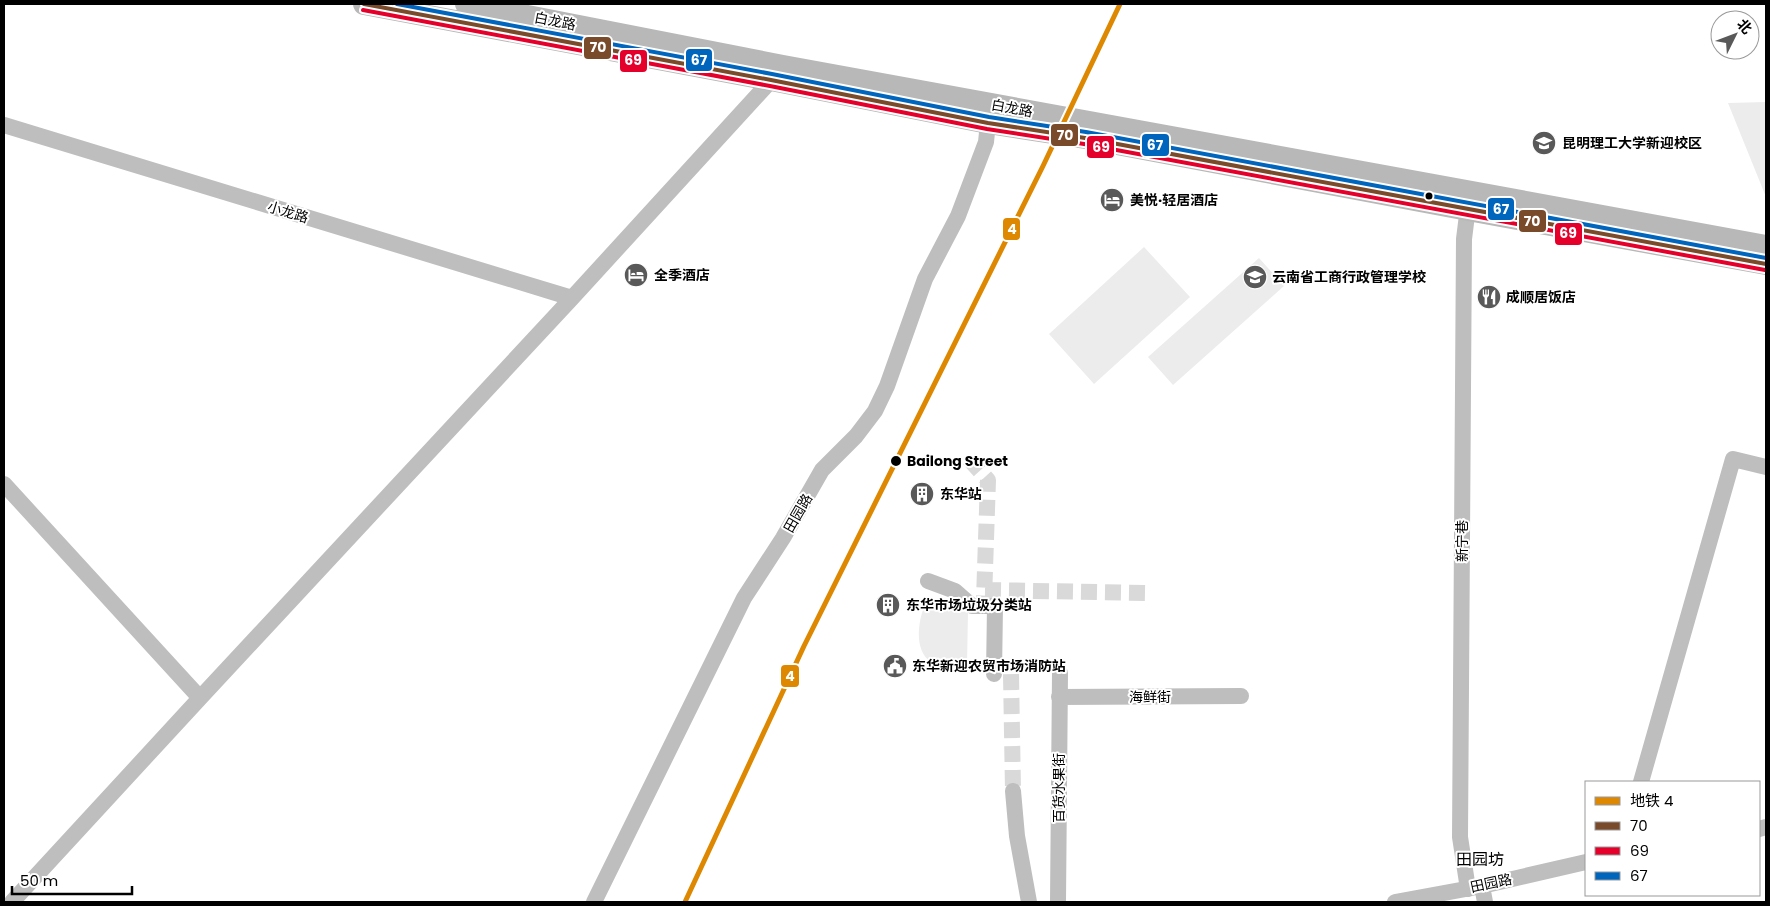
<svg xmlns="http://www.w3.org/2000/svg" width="1770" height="906" font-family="Poppins,'Noto Sans SC',sans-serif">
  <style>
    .green { fill: #ececec }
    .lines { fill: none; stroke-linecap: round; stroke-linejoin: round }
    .street-tunnel { stroke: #d9d9d9; stroke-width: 16; stroke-dasharray: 16 8; stroke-linecap: butt }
    .street { stroke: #bebebe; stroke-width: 16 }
    .secondary { stroke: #b8b8b8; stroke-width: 22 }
    .bus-1-casing { stroke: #fff; stroke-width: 8 }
    .bus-2-casing { stroke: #fff; stroke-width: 8 }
    .bus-3-casing { stroke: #fff; stroke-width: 8 }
    .bus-1 { stroke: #7a4b2a; stroke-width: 4 }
    .bus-2 { stroke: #e4002b; stroke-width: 4 }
    .bus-3 { stroke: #0065bd; stroke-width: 4 }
    .metro-1-casing { stroke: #fff; stroke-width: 9 }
    .metro-1 { stroke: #d80; stroke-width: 5 }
    .bus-dot { fill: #000; stroke: #fff; stroke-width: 2 }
    .labels { text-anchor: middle; stroke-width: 4; stroke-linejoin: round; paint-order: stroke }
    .street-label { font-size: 14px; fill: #000; stroke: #fff }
    .poi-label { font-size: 14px; font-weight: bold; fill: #000; stroke: #fff; text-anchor: start }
    .stop-label { font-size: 14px; font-weight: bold; fill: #000; stroke: #fff; text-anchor: start }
    .quarter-label { font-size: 16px; fill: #000; stroke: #fff }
    .line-badge { stroke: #fff; stroke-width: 2 }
    .badge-label { font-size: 14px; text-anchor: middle; font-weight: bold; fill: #fff }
  </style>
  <rect width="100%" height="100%" fill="#fff"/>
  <path class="green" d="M1766 102V197L1728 103Z
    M1144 247 1190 297 1094 384 1049 334Z
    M1259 258 1284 286 1173 385 1148 357Z
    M924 607 968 612 967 665C956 666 940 667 931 662 914 651 918 623 924 607Z"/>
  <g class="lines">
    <path class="street-tunnel" d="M969 459 988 480 984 599
      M985 590 1149 593
      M1011 674 1013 791"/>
    <path class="street" d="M4 125 572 298
      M4 484 200 698
      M928 581 955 591 972 606H995L994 674
      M1059 697 1241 696
      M1641 782 1733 459 1766 467
      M1013 791 1017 836 1029 902
      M1759 829 1766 827
      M1482 886 1485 902
      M1468 889 1460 837 1464 239 1469 199
      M12 902 200 698 572 298 777 74
      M594 902 744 598 783 538 822 470 856 436 875 411 887 386 925 279 958 216 986 142 988 123
      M1058 902 1060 673
      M1395 902 1482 886 1586 862"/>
    <path class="secondary" d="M364 4 771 80 988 123 1085 138 1468 210 1766 264
      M466 4 783 66 1766 246"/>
    <g class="bus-1-casing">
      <path id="bus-1" d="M364 4 771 80 988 123 1085 138 1766 264"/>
    </g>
    <g class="bus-2-casing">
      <path id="bus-2" d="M363 10 770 86 987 129 1084 144 1765 270"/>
    </g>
    <g class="bus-3-casing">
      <path id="bus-3" d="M397 4 772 74 989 117 1086 132 1766 258"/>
    </g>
    <use href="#bus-1" class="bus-1"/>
    <use href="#bus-2" class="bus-2"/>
    <use href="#bus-3" class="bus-3"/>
    <g class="metro-1-casing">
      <path id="metro-1" d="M685 902 804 646 1043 166 1120 4"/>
    </g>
    <use href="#metro-1" class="metro-1"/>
  </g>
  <defs>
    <g id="university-disc" transform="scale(1.25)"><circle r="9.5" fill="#595959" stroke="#fff"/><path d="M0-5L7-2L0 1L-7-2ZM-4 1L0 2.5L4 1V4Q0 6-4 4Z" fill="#fff"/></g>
    <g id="hotel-disc" transform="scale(1.25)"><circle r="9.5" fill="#595959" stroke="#fff"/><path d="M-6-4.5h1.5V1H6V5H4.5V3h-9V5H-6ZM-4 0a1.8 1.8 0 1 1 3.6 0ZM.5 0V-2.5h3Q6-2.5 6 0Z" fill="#fff"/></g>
    <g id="school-disc" transform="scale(1.25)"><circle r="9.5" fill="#595959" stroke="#fff"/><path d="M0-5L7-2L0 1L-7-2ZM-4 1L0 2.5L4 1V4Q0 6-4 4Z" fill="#fff"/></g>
    <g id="restaurant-disc" transform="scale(1.25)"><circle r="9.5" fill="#595959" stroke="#fff"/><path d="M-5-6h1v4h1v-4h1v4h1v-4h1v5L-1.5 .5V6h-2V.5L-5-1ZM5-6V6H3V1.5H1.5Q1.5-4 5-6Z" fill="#fff"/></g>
    <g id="building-disc" transform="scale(1.25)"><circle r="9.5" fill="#595959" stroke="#fff"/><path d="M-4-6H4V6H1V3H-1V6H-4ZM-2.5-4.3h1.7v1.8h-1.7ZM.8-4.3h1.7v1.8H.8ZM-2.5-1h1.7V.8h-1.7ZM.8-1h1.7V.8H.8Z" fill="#fff"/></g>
    <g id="civic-disc" transform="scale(1.25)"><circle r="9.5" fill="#595959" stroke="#fff"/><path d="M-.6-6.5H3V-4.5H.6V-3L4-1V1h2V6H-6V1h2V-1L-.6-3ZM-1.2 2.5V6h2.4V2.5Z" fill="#fff"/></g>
  </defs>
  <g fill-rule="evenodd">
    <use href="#university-disc" x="1544" y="143"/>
    <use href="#hotel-disc" x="1112" y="200"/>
    <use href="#hotel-disc" x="636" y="275"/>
    <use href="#school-disc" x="1255" y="277"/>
    <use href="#restaurant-disc" x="1489" y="297"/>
    <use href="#building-disc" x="922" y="494"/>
    <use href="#building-disc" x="888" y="605"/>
    <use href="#civic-disc" x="895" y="666"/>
  </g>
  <g class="bus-dot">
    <circle cx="1429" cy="196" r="4.5"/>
    <circle cx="896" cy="461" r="6"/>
  </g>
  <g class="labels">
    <g class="street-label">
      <text transform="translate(555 21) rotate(11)" y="5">白龙路</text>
      <text transform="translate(1012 108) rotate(10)" y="5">白龙路</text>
      <text transform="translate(288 212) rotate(17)" y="5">小龙路</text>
      <text transform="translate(798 513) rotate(-60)" y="5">田园路</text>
      <text transform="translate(1462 541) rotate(-90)" y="5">新宁巷</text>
      <text x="1150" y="702">海鲜街</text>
      <text transform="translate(1059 788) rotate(-90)" y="5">百货水果街</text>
      <text transform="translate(1491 883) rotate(-12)" y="5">田园路</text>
    </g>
    <g class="poi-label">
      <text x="1562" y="148">昆明理工大学新迎校区</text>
      <text x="1130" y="205">美悦·轻居酒店</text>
      <text x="654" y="280">全季酒店</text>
      <text x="1272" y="282">云南省工商行政管理学校</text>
      <text x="1506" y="302">成顺居饭店</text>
      <text x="940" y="499">东华站</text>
      <text x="906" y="610">东华市场垃圾分类站</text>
      <text x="912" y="671">东华新迎农贸市场消防站</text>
    </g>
    <g class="stop-label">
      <text x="907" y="466">Bailong Street</text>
    </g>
    <g class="quarter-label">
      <text x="1480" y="865">田园坊</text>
    </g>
  </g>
  <g class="line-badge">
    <rect x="583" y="36" width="29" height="24" rx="5" fill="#7a4b2a"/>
    <rect x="685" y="48" width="28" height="24" rx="5" fill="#0065bd"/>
    <rect x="619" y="49" width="29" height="24" rx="5" fill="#e4002b"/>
    <rect x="1050" y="123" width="29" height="24" rx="5" fill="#7a4b2a"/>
    <rect x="1141" y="133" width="29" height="24" rx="5" fill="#0065bd"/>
    <rect x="1086" y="135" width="29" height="24" rx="5" fill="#e4002b"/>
    <rect x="1487" y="197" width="28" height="24" rx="5" fill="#0065bd"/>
    <rect x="1518" y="209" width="29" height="24" rx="5" fill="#7a4b2a"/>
    <rect x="1002" y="217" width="19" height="24" rx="5" fill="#d80"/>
    <rect x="1554" y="222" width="29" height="24" rx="5" fill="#e4002b"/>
    <rect x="780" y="664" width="20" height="24" rx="5" fill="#d80"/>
  </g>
  <g class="badge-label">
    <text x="598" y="52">70</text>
    <text x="699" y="65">67</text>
    <text x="633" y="65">69</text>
    <text x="1065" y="140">70</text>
    <text x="1155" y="150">67</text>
    <text x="1101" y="152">69</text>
    <text x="1501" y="214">67</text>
    <text x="1532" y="226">70</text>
    <text x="1012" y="234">4</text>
    <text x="1568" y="238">69</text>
    <text x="790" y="681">4</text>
  </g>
  <rect width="1770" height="906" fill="none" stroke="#000000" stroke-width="10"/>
  <rect x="1585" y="781" width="175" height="115" fill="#ffffff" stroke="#999999"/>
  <rect x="1595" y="797" width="25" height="8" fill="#dd8800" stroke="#999999"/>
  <text x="1630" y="806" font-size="15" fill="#000000">地铁 4</text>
  <rect x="1595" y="822" width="25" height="8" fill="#7a4b2a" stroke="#999999"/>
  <text x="1630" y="831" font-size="15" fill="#000000">70</text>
  <rect x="1595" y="847" width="25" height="8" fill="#e4002b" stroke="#999999"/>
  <text x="1630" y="856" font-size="15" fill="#000000">69</text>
  <rect x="1595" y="872" width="25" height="8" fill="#0065bd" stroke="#999999"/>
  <text x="1630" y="881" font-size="15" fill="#000000">67</text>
  <g transform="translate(1735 35) rotate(48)"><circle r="24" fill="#ffffff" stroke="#999999"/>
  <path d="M0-4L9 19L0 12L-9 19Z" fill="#595959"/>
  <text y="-8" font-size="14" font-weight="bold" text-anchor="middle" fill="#000000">北</text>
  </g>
  <path d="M12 886v8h120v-8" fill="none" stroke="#000000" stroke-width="2.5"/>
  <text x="20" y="886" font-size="15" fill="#000000" stroke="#ffffff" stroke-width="4" paint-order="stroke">50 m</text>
</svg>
